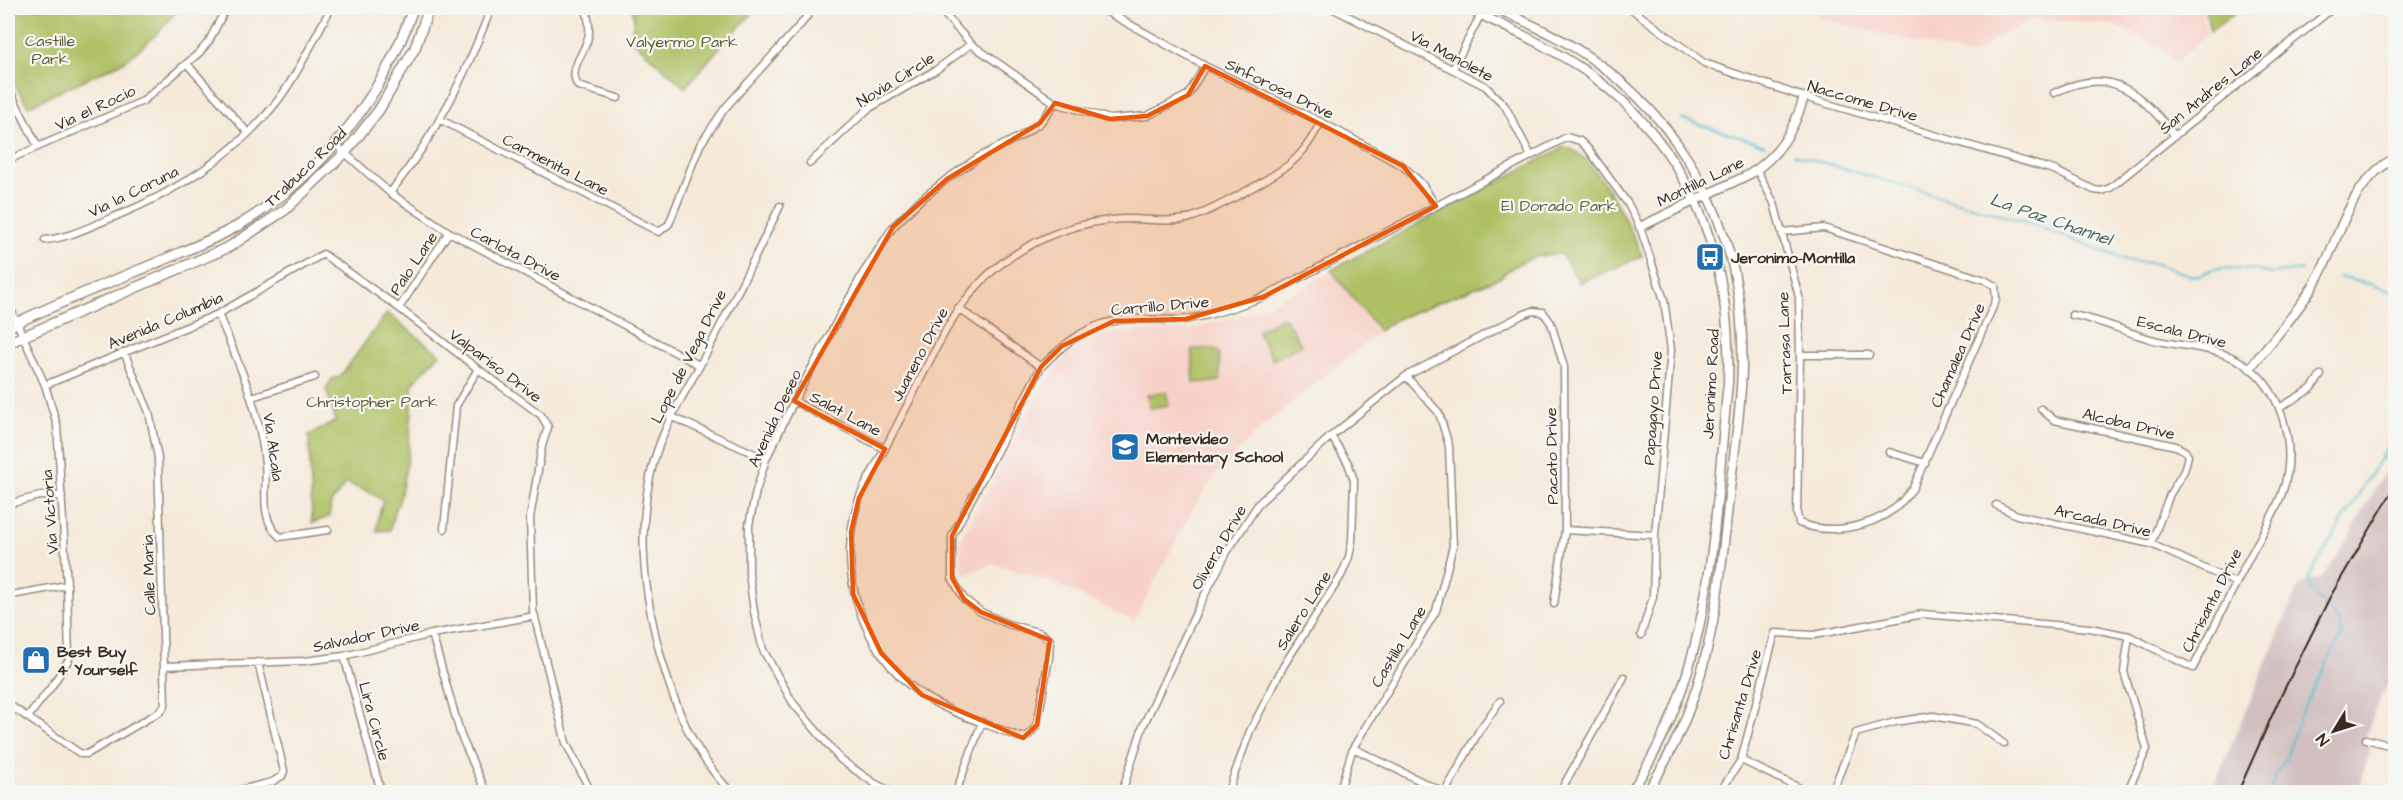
<svg xmlns="http://www.w3.org/2000/svg" width="2403" height="800" font-family="'Architects Daughter',sans-serif">
  <style>
    .built { fill: #f7d1c8 }
    .industrial { fill: #d2bfc0 }
    .green { fill: #aec064; stroke: #747541; stroke-width: 1.5 }
    .lines { fill: none; stroke-linecap: round; stroke-linejoin: round }
    .stream { stroke: #52bbcf; stroke-width: 2 }
    .street-casing { stroke: #988a7c; stroke-width: 9 }
    .secondary-casing { stroke: #988a7c; stroke-width: 11 }
    .primary-casing { stroke: #988a7c; stroke-width: 12 }
    .street { stroke: #fff; stroke-width: 6 }
    .secondary { stroke: #fff; stroke-width: 8 }
    .primary { stroke: #fff; stroke-width: 9 }
    .rail { stroke: #3b2a1e; stroke-width: 2 }
    .marked { fill: #e8590c; fill-opacity: 0.2; stroke: #e8590c; stroke-width: 4.5; stroke-linejoin: round }
    .labels { text-anchor: middle; stroke-width: 4.5; stroke-linejoin: round; paint-order: stroke }
    .park-label { font-size: 16px; fill: #5e5733; stroke: #f6f6f2 }
    .street-label { font-size: 16px; fill: #3b2a1e; stroke: #f6f6f2 }
    .poi-label { font-size: 16px; font-weight: bold; fill: #3b2a1e; stroke: #f6f6f2; text-anchor: start }
    .water-label { font-size: 18px; font-style: italic; fill: #435d5c; stroke: #f6f6f2 }
  </style>
  <rect width="100%" height="100%" fill="#f6f6f2"/>
  <filter id="ink" filterUnits="userSpaceOnUse"><feTurbulence type="fractalNoise" baseFrequency=".0167" numOctaves="2"/><feDisplacementMap in="SourceGraphic" scale="12" xChannelSelector="R" yChannelSelector="G"/><feConvolveMatrix kernelMatrix="1 2 1 2 8 2 1 2 1" color-interpolation-filters="sRGB"/></filter>
  <filter id="wash" filterUnits="userSpaceOnUse"><feTurbulence type="fractalNoise" baseFrequency=".008" numOctaves="4" result="noise"/><feDisplacementMap in="SourceGraphic" scale="24" xChannelSelector="R" yChannelSelector="G"/><feGaussianBlur stdDeviation="1.35" result="paint"/><feColorMatrix in="noise" values="0 0 0 0 0 0 0 0 0 0 0 0 0 0 0 0 0 1.4 0 .05"/><feComposite in="paint" operator="in"/></filter>
  <g filter="url(#wash)">
    <rect width="100%" height="100%" fill="#f5eada"/>
    <path class="built" d="M1828 8H2201L2207 35 2176 61 2154 43 2113 25 2035 19 2003 33 1972 56 1816 17Z
      M1330 272 1378 333 1264 425 1219 472 1204 490 1182 529 1134 621 1060 586 1006 567 993 564 963 576 960 560 961 541 964 533 1049 376 1068 353 1092 338 1113 332 1190 329 1235 318 1265 307Z
      M1919 785 1948 788 1952 792H1911Z"/>
    <path class="industrial" d="M2395 453V654L2392 679 2382 694 2367 732 2365 745 2370 749 2358 792H2211L2298 588 2309 580 2322 577 2342 549Z"/>
    <path class="green" d="M8 8H179L157 34 125 61 28 106 8 73Z
      M632 8H758L726 40 685 88 631 39 634 18Z
      M2205 8H2241L2210 32Z
      M1564 147C1592 148 1632 231 1642 256L1580 283 1561 254C1542 253 1514 262 1501 277L1395 320 1379 331 1331 270Z
      M387 313 440 354 418 377 412 386 413 400 408 457 399 503 395 508 390 530 377 531 378 518 383 501 371 493 346 483 331 503 329 517 312 523 309 435 336 421 326 389 332 379 339 377 344 371Z
      M1281 318 1286 319 1301 345 1273 360 1257 331Z
      M1192 349H1214L1219 353 1220 381 1194 383Z
      M1166 392 1169 405 1150 408 1147 395Z"/>
    <g class="lines">
      <path class="stream" d="M1682 119 1765 145
        M1794 154 2026 222 2129 261 2154 263 2192 276 2203 274 2213 269 2227 268 2250 269 2271 274 2302 270
        M2339 277 2373 285 2396 293
        M2380 457 2396 464
        M2269 792 2276 774 2285 760 2302 711 2342 634C2342 611 2309 601 2309 577L2396 432"/>
    </g>
  </g>
  <g filter="url(#ink)">
    <g class="lines">
      <g class="street-casing">
        <path id="street" d="M586 8C587 15 590 24 589 32 588 52 566 67 578 86L618 98
          M939 8 971 44 1055 103 1110 119 1147 116 1188 95 1205 66
          M1100 8 1205 66 1321 122 1403 166 1422 184 1436 206
          M1332 8 1485 86 1505 106 1531 156
          M1630 8 1704 63 1804 97 2054 170 2094 190 2102 191 2110 188 2333 8
          M187 64 248 133
          M1453 69 1484 8
          M8 87 38 147
          M2054 93C2111 64 2140 93 2175 136
          M441 120 659 232 669 224 700 145 725 108 801 24 813 8
          M1321 122C1313 136 1305 151 1293 161 1276 176 1208 214 1186 219 1165 223 1144 218 1123 219 1080 221 1040 236 1005 261 956 296 935 352 908 404 897 425 886 447 874 469 869 478 863 488 859 499 835 568 860 651 921 694 948 713 988 724 1019 737L1028 736 1037 725 1049 658 1050 640 1041 633 1008 624 981 612 964 599 952 578V536L1041 367C1062 346 1083 327 1114 321 1136 316 1164 322 1188 319 1214 315 1238 306 1263 297L1567 137 1580 141 1589 150 1628 204 1640 227 1664 300 1671 350 1655 535 1653 597 1641 635
          M335 144 390 193 449 232 699 365
          M8 160 143 101 200 52 209 41 226 8
          M810 163 868 109 936 70 971 44
          M1757 170 1774 203 1799 297 1800 355 1797 514 1799 523C1830 535 1868 528 1894 509 1901 504 1907 495 1913 488L1996 300 1995 286 1985 280 1824 228 1782 232
          M390 193C437 133 464 79 491 8
          M45 240C69 238 91 226 114 217 176 192 238 153 279 99 300 71 314 38 331 8
          M8 303 45 385 57 425 67 585 69 659 52 686 28 717
          M399 308 449 232
          M958 308 1041 367
          M218 314C239 363 260 410 265 463 268 489 258 519 280 537L328 530
          M1800 355H1869
          M45 385 218 314 323 254 399 308 478 369 541 415 548 427 542 446 530 518 533 610 566 743 591 792
          M252 397 315 377
          M794 401 885 449
          M2279 408 2311 389 2321 375
          M2041 409 2054 420 2176 446 2185 451 2188 456 2184 471 2170 494 2151 544
          M670 416 766 459
          M1889 452 1925 463
          M8 504 40 496H62
          M1996 505 2017 515 2151 544 2236 583
          M444 529 456 406 478 369
          M1565 530 1655 535
          M12 595 67 585
          M432 634 461 736 486 792
          M344 656 381 792
          M165 666 304 661 344 656 432 634 535 616
          M8 704 81 754H87L161 711 165 705 158 458 149 412 124 352
          M2366 739 2396 747
          M1353 748 1443 792
          M1741 760 1808 792
          M232 792 272 782 282 776 284 771 258 662
          M731 792C694 754 675 708 661 657 645 599 637 536 650 477 659 433 679 403 700 365 728 313 754 259 780 206
          M892 792 874 783 841 760 793 703 763 650 754 612 749 574V525L756 491 766 459 794 401 862 275 893 227 919 201 947 179 979 157 1019 137 1040 123 1055 103
          M956 792 982 722
          M1122 792 1143 726 1201 602 1227 552 1259 503 1331 436 1406 376 1522 315 1533 311 1543 312 1551 323 1564 367 1565 530 1554 604
          M1228 792 1250 731 1284 665 1341 576 1349 557 1352 541 1354 480 1348 463 1331 436
          M1339 792 1353 748 1436 611 1453 546 1449 446 1439 413 1406 376
          M1445 792 1479 731 1500 701
          M1560 792 1624 677
          M1720 792 1741 760 1775 633 1814 635 1923 614 2090 628 2129 636 2193 668C2210 634 2228 600 2245 566 2256 544 2274 516 2282 493 2297 452 2285 396 2250 368 2225 348 2193 348 2163 342 2132 336 2104 320 2072 315
          M1832 792 1856 733 1895 722 1933 716 1977 724 2004 744
          M2127 792 2147 749 2124 672 2129 636
          M2395 792 2396 790"/>
      </g>
      <g class="secondary-casing">
        <path id="secondary" d="M1467 8C1507 28 1550 46 1588 73 1691 146 1733 260 1728 383 1713 527 1715 668 1631 792
          M1496 8C1528 23 1560 37 1589 57 1682 120 1739 226 1742 338 1744 393 1734 452 1728 506 1717 612 1707 701 1647 792
          M1640 227 1750 174C1780 155 1794 130 1804 97
          M2250 368C2273 339 2299 311 2317 279 2342 236 2347 184 2396 157"/>
      </g>
      <g class="primary-casing">
        <path id="primary" d="M8 327C55 304 105 284 154 264 183 251 214 240 241 224 321 175 384 96 413 8
          M8 343 229 247 285 210 345 153 379 110 415 48 429 8
          M8 790 11 792"/>
      </g>
      <use href="#street" class="street"/>
      <use href="#secondary" class="secondary"/>
      <use href="#primary" class="primary"/>
      <path class="rail" d="M2238 792 2278 702 2330 597 2396 485"/>
    </g>
  </g>
  <path class="marked" d="M1205 66 1403 166 1436 206 1263 297 1186 319 1114 321 1062 346 1041 367 952 536V578L964 599 981 612 1050 640 1037 725 1023 738 922 695 881 653 853 594 851 532 859 498 885 449 794 401 893 227 947 179 1040 123 1055 103 1110 119 1147 116 1188 95Z"/>
  <defs>
    <g id="bus-square" transform="scale(1.5)"><rect x="-9" y="-9" width="18" height="18" rx="4" fill="#1f6fb2" stroke="#f6f6f2"/><path d="M-5-6H5V4H4V6H2V4H-2V6H-4V4H-5ZM-3.5-4V0h7V-4ZM-3.5 1.2v1.5H-2V1.2ZM2 1.2v1.5H3.5V1.2Z" fill="#fff"/></g>
    <g id="school-square" transform="scale(1.5)"><rect x="-9" y="-9" width="18" height="18" rx="4" fill="#1f6fb2" stroke="#f6f6f2"/><path d="M0-5L7-2L0 1L-7-2ZM-4 1L0 2.5L4 1V4Q0 6-4 4Z" fill="#fff"/></g>
    <g id="shop-square" transform="scale(1.5)"><rect x="-9" y="-9" width="18" height="18" rx="4" fill="#1f6fb2" stroke="#f6f6f2"/><path d="M-5-2.5h2.3a2.7 3.5 0 0 1 5.4 0H5L5.5 6h-11ZM-1.5-2.5h3a1.5 2.3 0 0 0-3 0Z" fill="#fff"/></g>
  </defs>
  <g fill-rule="evenodd">
    <use href="#bus-square" x="1710" y="257"/>
    <use href="#school-square" x="1125" y="447"/>
    <use href="#shop-square" x="36" y="660"/>
  </g>
  <g class="labels">
    <g class="park-label">
      <text x="50" y="46">Castille<tspan x="50" dy="18">Park</tspan></text>
      <text x="682" y="47">Valyermo Park</text>
      <text x="1559" y="211">El Dorado Park</text>
      <text x="372" y="407">Christopher Park</text>
    </g>
    <g class="street-label">
      <text transform="translate(1452 55) rotate(28)" y="6">Via Manolete</text>
      <text transform="translate(895 79) rotate(-32)" y="6">Novia Circle</text>
      <text transform="translate(1280 88) rotate(26)" y="6">Sinforosa Drive</text>
      <text transform="translate(2210 90) rotate(-39)" y="6">San Andres Lane</text>
      <text transform="translate(1863 100) rotate(16)" y="6">Naccome Drive</text>
      <text transform="translate(95 107) rotate(-25)" y="6">Via el Rocio</text>
      <text transform="translate(556 164) rotate(27)" y="6">Carmenita Lane</text>
      <text transform="translate(305 167) rotate(-44)" y="6">Trabuco Road</text>
      <text transform="translate(1700 181) rotate(-26)" y="6">Montilla Lane</text>
      <text transform="translate(133 191) rotate(-26)" y="6">Via la Coruna</text>
      <text transform="translate(516 253) rotate(28)" y="6">Carlota Drive</text>
      <text transform="translate(413 263) rotate(-56)" y="6">Palo Lane</text>
      <text transform="translate(1160 305) rotate(-5)" y="6">Carrillo Drive</text>
      <text transform="translate(165 320) rotate(-23)" y="6">Avenida Columbia</text>
      <text transform="translate(2182 331) rotate(14)" y="6">Escala Drive</text>
      <text transform="translate(1784 343) rotate(-92)" y="6">Tarrasa Lane</text>
      <text transform="translate(919 354) rotate(-62)" y="6">Juaneno Drive</text>
      <text transform="translate(1957 355) rotate(-66)" y="6">Chamalea Drive</text>
      <text transform="translate(688 356) rotate(-63)" y="6">Lope de Vega Drive</text>
      <text transform="translate(496 365) rotate(37)" y="6">Valpariso Drive</text>
      <text transform="translate(1710 384) rotate(-87)" y="6">Jeronimo Road</text>
      <text transform="translate(1652 408) rotate(-86)" y="6">Papagayo Drive</text>
      <text transform="translate(846 413) rotate(28)" y="6">Salat Lane</text>
      <text transform="translate(774 418) rotate(-65)" y="6">Avenida Deseo</text>
      <text transform="translate(2129 423) rotate(13)" y="6">Alcoba Drive</text>
      <text transform="translate(274 447) rotate(82)" y="6">Via Alcala</text>
      <text transform="translate(1551 456) rotate(-91)" y="6">Pacato Drive</text>
      <text transform="translate(49 512) rotate(-94)" y="6">Via Victoria</text>
      <text transform="translate(2103 520) rotate(13)" y="6">Arcada Drive</text>
      <text transform="translate(1218 547) rotate(-60)" y="6">Olivera Drive</text>
      <text transform="translate(148 575) rotate(-92)" y="6">Calle Maria</text>
      <text transform="translate(2211 600) rotate(-63)" y="6">Chrisanta Drive</text>
      <text transform="translate(1303 610) rotate(-58)" y="6">Salero Lane</text>
      <text transform="translate(366 635) rotate(-12)" y="6">Salvador Drive</text>
      <text transform="translate(1398 646) rotate(-59)" y="6">Castilla Lane</text>
      <text transform="translate(1739 704) rotate(-73)" y="6">Chrisanta Drive</text>
      <text transform="translate(375 721) rotate(75)" y="6">Lira Circle</text>
    </g>
    <g class="poi-label">
      <text x="1731" y="263">Jeronimo-Montilla</text>
      <text x="1146" y="444">Montevideo<tspan x="1146" dy="18">Elementary School</tspan></text>
      <text x="57" y="657">Best Buy<tspan x="57" dy="18">4 Yourself</tspan></text>
    </g>
    <g class="water-label">
      <text transform="translate(2051 219) rotate(19)" y="6">La Paz Channel</text>
    </g>
  </g>
  <rect width="2403" height="800" fill="none" stroke="#f6f6f2" stroke-width="30"/>
  <g transform="translate(2334 731) rotate(232)" stroke="#f6f6f2" stroke-width="4.5" paint-order="stroke">
  <path d="M0-4.5L10 22L0 15L-10 22Z" fill="#3b2a1e"/>
  <text y="-9" font-size="16" font-weight="bold" text-anchor="middle" fill="#3b2a1e">N</text>
  </g>
</svg>
